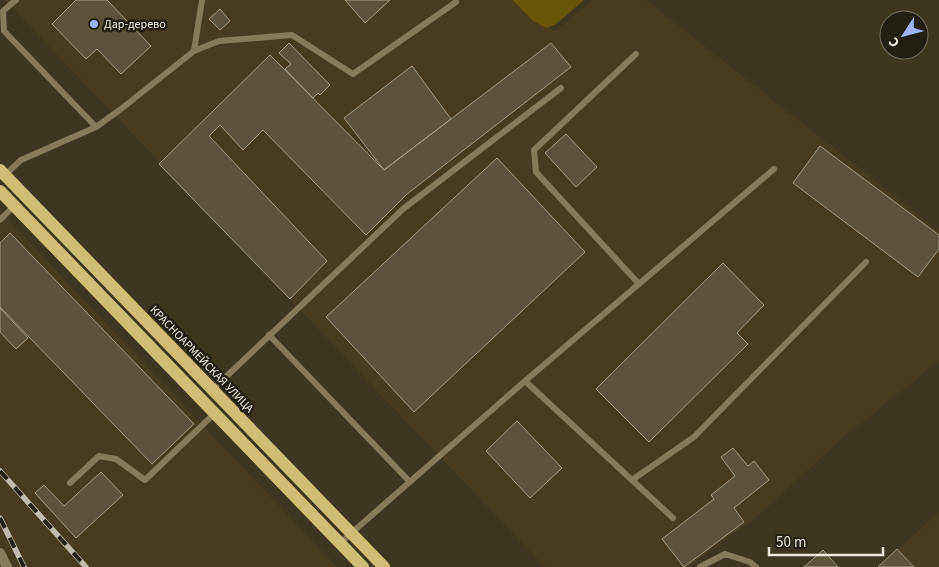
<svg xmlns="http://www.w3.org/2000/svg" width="939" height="567" font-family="'Source Sans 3',sans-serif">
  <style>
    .built { fill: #473d1e }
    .green { fill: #685505 }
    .building { fill: #5b543b; stroke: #a39b80 }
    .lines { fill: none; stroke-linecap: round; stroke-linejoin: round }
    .lane { stroke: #857b59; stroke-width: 6 }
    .street { stroke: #857b59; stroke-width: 10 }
    .primary { stroke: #d1bc75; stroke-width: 12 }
    .rail-casing { stroke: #c0bbab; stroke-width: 5.5 }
    .rail { stroke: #221f14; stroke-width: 4; stroke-dasharray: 11; stroke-linecap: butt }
    .poi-dot { fill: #a1b3fd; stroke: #221f14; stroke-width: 2 }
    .labels { text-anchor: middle; stroke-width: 5; stroke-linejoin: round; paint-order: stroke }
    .poi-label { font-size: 12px; fill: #eeeadc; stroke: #221f14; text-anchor: start }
    .street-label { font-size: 12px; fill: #eeeadc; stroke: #221f14 }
  </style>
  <rect width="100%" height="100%" fill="#3e3720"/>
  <path class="built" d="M5 0H524L554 32 593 0H646L939 231V361L839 441 759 515 688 567H545Z
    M0 211 337 567H0Z
    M939 512V567H879Z"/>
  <path class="green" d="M513 0H584L555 25 546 28 532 20Z"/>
  <path class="building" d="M76 0H107L151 46 121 74 97 49 86 59 52 24Z
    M345 0H390L365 23Z
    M220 9 230 21 220 30 209 19Z
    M289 43 330 85 320 95 318 93 313 98 285 69 291 64 279 53Z
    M551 43 571 67 407 194 366 235 263 130 243 150 220 125 209 136 327 261 290 299 159 164 270 55 384 170Z
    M412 66 451 119 384 170 344 118Z
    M566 134 597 167 576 187 545 153Z
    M820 146 939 235V249L918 277 793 183Z
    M497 158 585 252 414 412 326 317Z
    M10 233 194 424 152 464 0 307V243Z
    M723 263 764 305 737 333 748 344 649 442 596 389Z
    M0 308 28 338 16 349 0 332Z
    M517 421 562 468 530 498 486 451Z
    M733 448 748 466 754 461 769 480 734 508 744 522 684 567 662 539 714 499 711 495 735 476 721 457Z
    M101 472 123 495 76 538 35 493 44 485 64 506Z
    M897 549 914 567H878Z
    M823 550 838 567H804Z"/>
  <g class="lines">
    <path class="lane" d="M16 0 3 11 4 31 96 127
      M194 51 202 0
      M636 54 534 150 536 172 639 284
      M5 175 21 160 96 127 121 109 194 51 219 41 292 35 353 74 456 2
      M0 220 14 206
      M269 335 410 482
      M525 381 673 518
      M212 390 403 209 561 88
      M632 480 694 437 866 262
      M70 483 99 456 116 459 145 480 215 413
      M340 543 525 381 774 169
      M700 567 725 554 750 562 756 567"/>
    <path class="street" d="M0 553 7 567"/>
    <path class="primary" d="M0 170 384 567
      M0 191 363 567"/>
    <g class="rail-casing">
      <path id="rail" d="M0 471 86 567
        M0 518 24 567"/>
    </g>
    <use href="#rail" class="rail"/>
  </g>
  <circle class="poi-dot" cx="94" cy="24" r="5"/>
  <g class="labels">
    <g class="poi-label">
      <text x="104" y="28">Дар-дерево</text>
    </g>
    <g class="street-label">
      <text transform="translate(202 359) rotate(46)" y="4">КРАСНОАРМЕЙСКАЯ УЛИЦА</text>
    </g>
  </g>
  <g transform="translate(904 35) rotate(234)"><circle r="24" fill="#221f14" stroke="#747064"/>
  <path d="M0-4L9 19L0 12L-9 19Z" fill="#a1b3fd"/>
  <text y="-8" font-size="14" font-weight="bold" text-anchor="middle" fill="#eeeadc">С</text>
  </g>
  <path d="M769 547v8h114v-8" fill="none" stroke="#eeeadc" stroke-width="2.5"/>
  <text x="776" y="547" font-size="15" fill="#eeeadc" stroke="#221f14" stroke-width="4" paint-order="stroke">50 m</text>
</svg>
